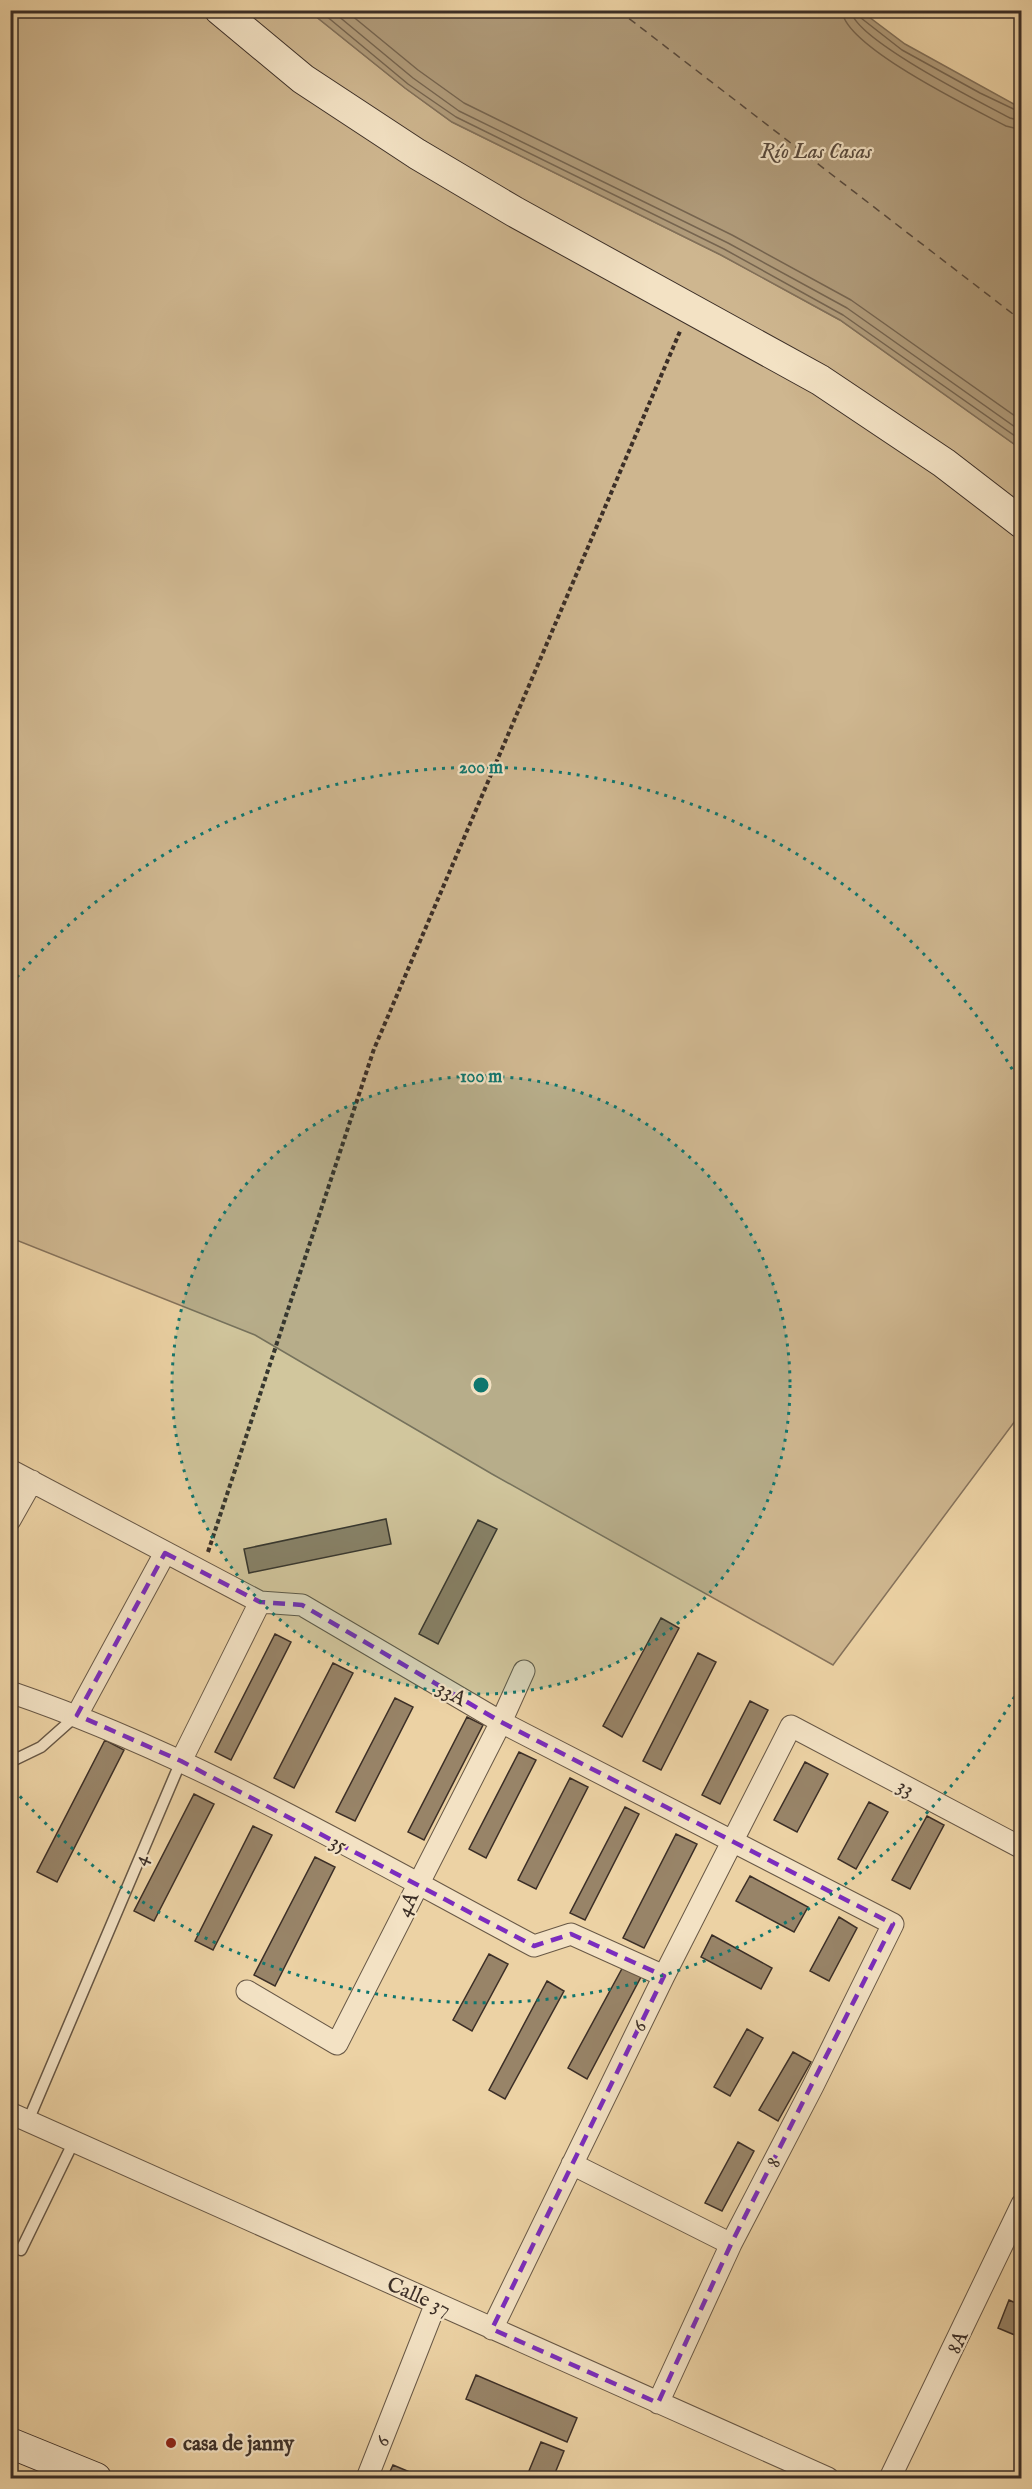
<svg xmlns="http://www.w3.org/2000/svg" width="1032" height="2489" font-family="'IM FELL English',serif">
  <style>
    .green { fill: #ceb68f; stroke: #85725b; stroke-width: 1.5 }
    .water { fill: #b09b7a; stroke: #827059; stroke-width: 1.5 }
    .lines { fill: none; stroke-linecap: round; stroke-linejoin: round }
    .shore { stroke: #766550; stroke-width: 1.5 }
    .ferry { stroke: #594a3c; stroke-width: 1.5; stroke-dasharray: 8 6; stroke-linecap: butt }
    .building { fill: #988468; stroke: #3c2f27; stroke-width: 1.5 }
    .lane-casing { stroke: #685846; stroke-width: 13 }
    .street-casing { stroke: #685846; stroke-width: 23 }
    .secondary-casing { stroke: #3c2f27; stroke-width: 32 }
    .path { stroke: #3c2f27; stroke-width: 4; stroke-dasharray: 4.5 3; stroke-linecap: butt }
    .lane { stroke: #f3e2c4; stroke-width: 10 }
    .street { stroke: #f3e2c4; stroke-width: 21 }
    .secondary { stroke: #f3e2c4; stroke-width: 30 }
    .marked { fill: none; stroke: #7b2cbf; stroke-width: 4.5; stroke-dasharray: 12 8; stroke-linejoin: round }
    .ring { fill: none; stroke: #0f766e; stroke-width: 3; stroke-dasharray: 3 6 }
    .poi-dot { fill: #8f2418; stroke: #f3e2c4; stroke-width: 2 }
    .labels { text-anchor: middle; stroke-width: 4.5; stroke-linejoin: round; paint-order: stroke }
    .street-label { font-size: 21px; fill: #3c2f27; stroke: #f3e2c4 }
    .poi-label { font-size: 21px; font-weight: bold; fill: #3c2f27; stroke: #f3e2c4; text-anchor: start }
    .water-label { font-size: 22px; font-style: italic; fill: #594a3c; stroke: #f3e2c4 }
    .centre { fill: #0f766e; stroke: #f3e2c4; stroke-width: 3 }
    .ring-label { font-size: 18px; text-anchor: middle; font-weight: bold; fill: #0f766e; stroke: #f3e2c4; stroke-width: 4.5; stroke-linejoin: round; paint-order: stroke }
  </style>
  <rect width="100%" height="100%" fill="#ecd2a4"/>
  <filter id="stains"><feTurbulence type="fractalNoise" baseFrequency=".00333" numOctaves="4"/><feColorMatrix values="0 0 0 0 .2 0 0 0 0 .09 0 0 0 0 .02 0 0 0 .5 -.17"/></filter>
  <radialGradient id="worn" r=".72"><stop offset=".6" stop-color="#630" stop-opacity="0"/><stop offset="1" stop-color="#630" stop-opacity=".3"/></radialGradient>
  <path class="green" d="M10 11H309L405 88 452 122 721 255 840 320 1021 449V1413L833 1665 492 1474 255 1335 11 1238Z"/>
  <path class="water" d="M309 11H861L905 44 1021 108V449L840 320 721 255 452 122 405 88Z"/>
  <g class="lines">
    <path class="shore" d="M319 10 408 84 456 117 724 249 843 315 1022 441
      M331 10 413 78 459 111 728 243 847 308 1022 432
      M345 10 418 70 464 103 732 235 851 300 1022 421
      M842 10C843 46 974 109 1006 126L1022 130
      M851 10C852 38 982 103 1010 118L1022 121
      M858 10 861 18 902 50 980 93 1022 113"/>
    <path class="ferry" d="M618 10 1022 321"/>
  </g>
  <path class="building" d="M386 1519 391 1544 249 1573 244 1549Z
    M478 1520 497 1529 438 1644 419 1634Z
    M661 1618 679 1628 622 1737 603 1726Z
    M275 1634 291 1642 231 1760 215 1752Z
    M698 1653 716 1662 661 1770 643 1761Z
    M333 1663 353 1673 294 1788 274 1778Z
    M395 1698 413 1707 355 1821 336 1812Z
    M750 1701 768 1710 720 1804 702 1795Z
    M467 1717 483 1725 424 1840 408 1832Z
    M105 1740 124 1750 57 1882 37 1872Z
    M519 1752 536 1760 486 1858 469 1849Z
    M805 1762 828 1774 797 1832 774 1820Z
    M570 1778 588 1787 536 1889 518 1880Z
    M194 1794 214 1804 154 1921 134 1911Z
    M869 1802 888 1812 856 1869 838 1859Z
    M625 1807 639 1814 585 1920 570 1913Z
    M927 1816 944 1825 910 1889 892 1880Z
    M253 1826 272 1835 213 1950 195 1941Z
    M676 1834 697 1844 644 1948 623 1938Z
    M315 1857 335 1867 275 1986 254 1975Z
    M750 1876 808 1907 794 1932 736 1901Z
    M839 1917 857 1928 829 1981 810 1971Z
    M712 1935 772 1968 761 1989 701 1957Z
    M489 1954 508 1964 472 2031 453 2020Z
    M624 1965 642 1975 587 2079 568 2068Z
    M547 1981 564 1991 505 2099 489 2090Z
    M747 2029 763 2038 730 2096 714 2087Z
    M793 2052 811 2062 778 2121 759 2110Z
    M738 2142 754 2151 722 2211 705 2203Z
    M1009 2300 1022 2306V2338L998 2328Z
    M476 2375 577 2418 567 2442 466 2399Z
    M541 2442 564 2451 553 2478H526Z
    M393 2465 424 2478H387Z"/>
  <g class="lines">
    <g class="lane-casing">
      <path id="lane" d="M10 1762 41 1747 77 1715
        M28 2121 181 1761
        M21 2250 74 2141"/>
    </g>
    <g class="street-casing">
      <path id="street" d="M10 1470 260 1602 302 1605 501 1722 893 1924 813 2086 731 2244 658 2403
        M10 1520 32 1481
        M10 1692C192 1754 365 1856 534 1946L571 1934 664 1976
        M77 1715 165 1553
        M181 1761 260 1602
        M247 1991 337 2044 501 1722 524 1671
        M10 2113 828 2478
        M572 2164 731 2244
        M492 2329 664 1976 791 1726 1022 1848
        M367 2478 436 2303
        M890 2478 1022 2204"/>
    </g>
    <g class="secondary-casing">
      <path id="secondary" d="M220 10 303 79 417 154 515 212 820 380 944 463 1022 523
        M10 2443 96 2478"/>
    </g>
    <path class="path" d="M208 1552 374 1049 681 329"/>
    <use href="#lane" class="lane"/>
    <use href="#street" class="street"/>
    <use href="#secondary" class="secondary"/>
  </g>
  <path class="marked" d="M165 1553 260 1602 302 1605 501 1722 893 1924 731 2244 658 2403 492 2329 664 1976 571 1934 534 1946 181 1761 77 1715Z"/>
  <circle cx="481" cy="1385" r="309" fill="#0f766e" fill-opacity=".12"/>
  <g class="ring">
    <circle cx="481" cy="1385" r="309"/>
    <path d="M1019 1689A618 618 0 0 1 11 1786M11 984A618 618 0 0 1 1019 1081"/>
  </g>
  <circle class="poi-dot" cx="171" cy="2443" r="6"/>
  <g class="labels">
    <g class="street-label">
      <text transform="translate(452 1693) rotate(30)" y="7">33A</text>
      <text transform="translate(906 1787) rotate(28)" y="7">33</text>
      <text transform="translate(339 1843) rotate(28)" y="7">35</text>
      <text transform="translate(140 1859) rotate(-67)" y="7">4</text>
      <text transform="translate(407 1904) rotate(-64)" y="7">4A</text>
      <text transform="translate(639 2026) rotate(-64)" y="7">6</text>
      <text transform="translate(773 2162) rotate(-62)" y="7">8</text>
      <text transform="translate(419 2296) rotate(24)" y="7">Calle 37</text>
      <text transform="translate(957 2342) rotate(-64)" y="7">8A</text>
      <text transform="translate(382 2441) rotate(-68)" y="7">6</text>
    </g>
    <g class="poi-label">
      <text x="183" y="2450">casa de janny</text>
    </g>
    <g class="water-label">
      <text x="816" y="158">Río Las Casas</text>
    </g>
  </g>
  <circle cx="481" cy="1385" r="9" class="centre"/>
  <g class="ring-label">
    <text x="481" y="773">200 m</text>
    <text x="481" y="1082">100 m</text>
  </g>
  <rect width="1032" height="2489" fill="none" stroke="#ecd2a4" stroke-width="36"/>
  <rect x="12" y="12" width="1008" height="2465" fill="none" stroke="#3c2f27" stroke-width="3"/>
  <rect x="18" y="18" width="996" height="2453" fill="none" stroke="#3c2f27" stroke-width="1.5"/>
  <rect width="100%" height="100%" filter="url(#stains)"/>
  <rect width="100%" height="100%" fill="url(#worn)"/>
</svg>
